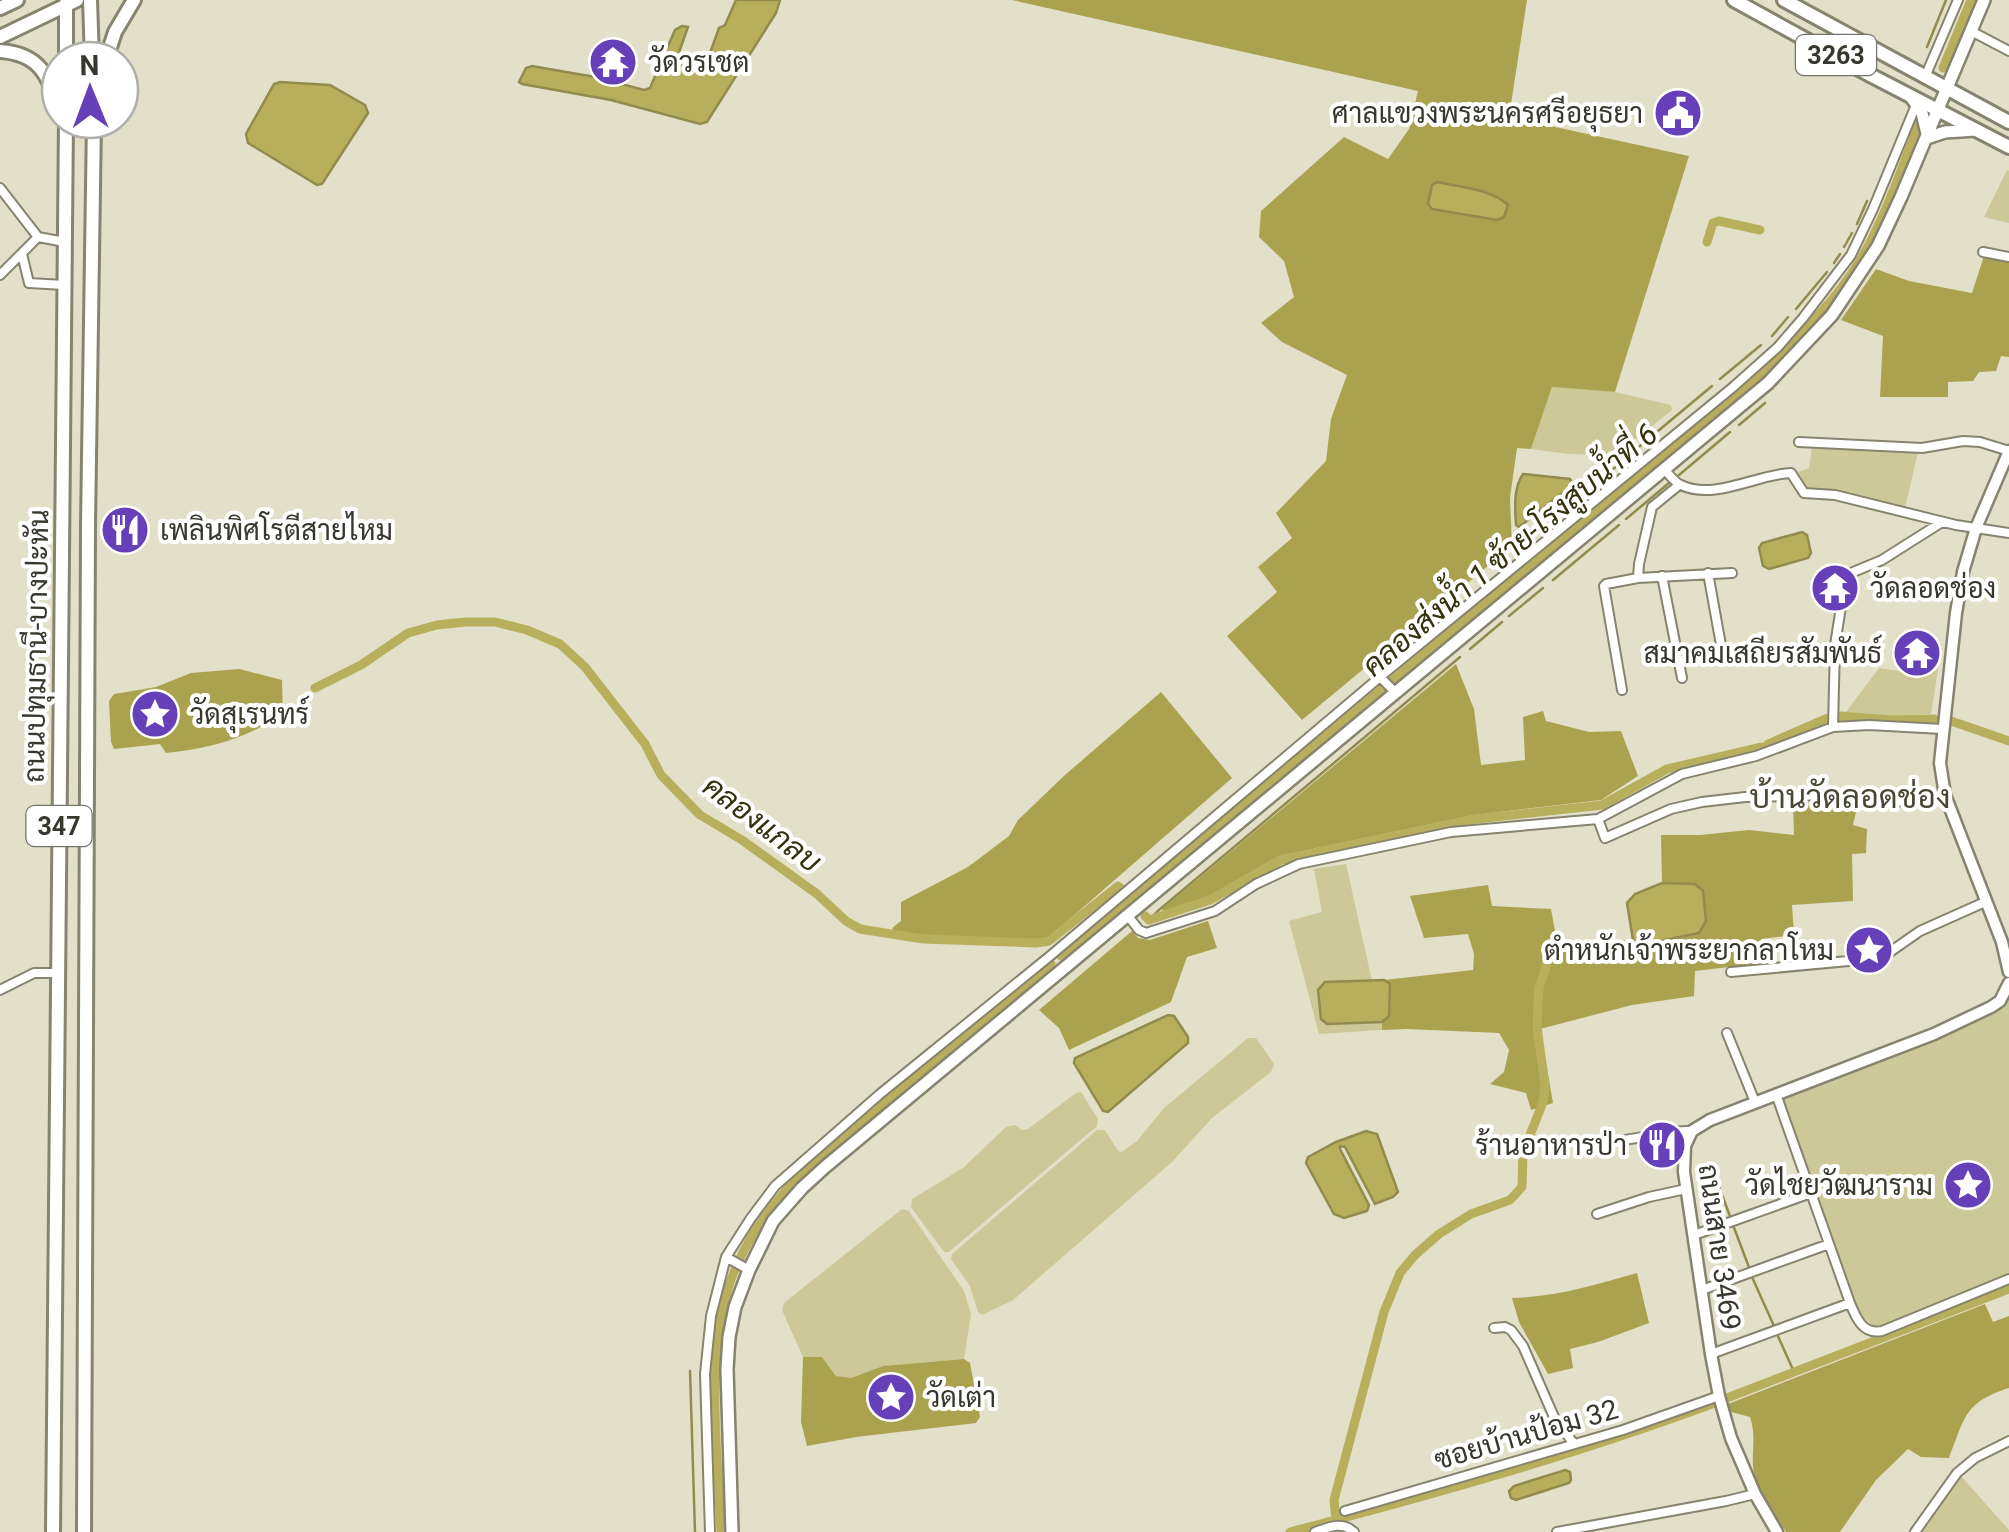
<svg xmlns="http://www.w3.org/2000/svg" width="2009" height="1532" font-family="Roboto,Sarabun,sans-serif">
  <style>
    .green { fill: #ccc897 }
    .forest { fill: #aba24f; fill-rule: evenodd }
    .water { fill: #b8af5c; stroke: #928b4e; stroke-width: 2.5 }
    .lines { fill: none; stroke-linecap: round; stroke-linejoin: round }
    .stream { stroke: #928b4e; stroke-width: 2.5 }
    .canal { stroke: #b8af5c; stroke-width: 9 }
    .minor-casing { stroke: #86846e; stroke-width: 12 }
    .tertiary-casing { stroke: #86846e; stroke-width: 15 }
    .secondary-casing { stroke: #86846e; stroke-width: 16 }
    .primary-casing { stroke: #86846e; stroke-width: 18 }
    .minor { stroke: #fff; stroke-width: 8 }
    .tertiary { stroke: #fff; stroke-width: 10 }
    .secondary { stroke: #fff; stroke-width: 11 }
    .primary { stroke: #fff; stroke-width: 12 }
    .labels { text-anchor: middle; stroke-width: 8; stroke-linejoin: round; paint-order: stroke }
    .shield { fill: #fff; stroke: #74736d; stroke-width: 2.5 }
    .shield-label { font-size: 25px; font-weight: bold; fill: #38372e }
    .poi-label { font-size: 28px; fill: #38372e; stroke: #fff; text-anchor: start }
    .street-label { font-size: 28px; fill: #38372e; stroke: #fff }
    .water-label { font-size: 30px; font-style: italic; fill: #35310c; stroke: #fff }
    .quarter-label { font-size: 32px; fill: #494733; stroke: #fff }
  </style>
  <rect width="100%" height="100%" fill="#e2e0c8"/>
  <path class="green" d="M2007 170 2009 171V223L1984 217Z
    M1552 387 1615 392 1671 405 1672 410 1616 455 1568 454 1531 449Z
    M1812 448 1918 452 1905 508 1836 491 1810 490 1805 486 1798 472 1809 468Z
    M1879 668 1918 674 1938 669 1931 714 1893 716 1846 712Z
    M1346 864 1372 981 1325 983 1327 1024 1382 1022V1030L1319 1034 1289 921 1322 912 1314 869Z
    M2009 991V1274L1876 1328 1857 1312 1779 1096 1927 1039Z
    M1248 1038H1256L1274 1064 1271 1072 1212 1118 1172 1162 1013 1300 982 1315 978 1312 970 1286 951 1259 952 1254 1097 1130H1105L1118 1151 1122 1152 1137 1141 1164 1108Z
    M1081 1092 1098 1119 1097 1126 949 1252H944L911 1207 912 1199 963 1168 1006 1127 1015 1125 1022 1130 1028 1129 1076 1093Z
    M902 1209 909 1211 964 1291 971 1314 964 1359 883 1366 851 1378 836 1376 822 1357H803L782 1310 784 1303Z
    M1961 1476 2009 1530V1532H1922Z"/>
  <path class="forest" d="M1012 0H1527L1509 117 1689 156 1615 392 1552 387 1531 449 1517 448 1510 498 1512 546 1302 720 1227 636 1277 592 1258 567 1292 538 1276 513 1326 461 1331 419 1347 375 1282 342 1261 323 1294 297 1284 261 1259 237 1261 211 1344 137 1388 159 1409 129 1418 91ZM1437 182C1459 187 1492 189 1508 205L1504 217C1475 228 1456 201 1437 182Z
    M1984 256 2009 261V357L2001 356 1996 371 1979 372 1973 381 1948 382V397H1880L1883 336 1841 320 1876 269 1909 281 1972 293Z
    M1456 664 1474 709 1481 765 1525 760 1523 717 1543 711 1546 721 1589 732 1621 731 1638 776 1601 800 1474 815 1279 856 1209 896 1163 911 1162 909Z
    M239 669 282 680 283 714C245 739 211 748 166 753L160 744 114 749 111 742 109 701 114 694 156 687 191 673Z
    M1161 692 1232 778 1041 944 925 940 896 933 892 928 901 921V902L968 867 1009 836 1018 820 1065 775Z
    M1830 802 1858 803 1853 825 1867 829 1866 853 1852 854 1853 901 1792 905 1794 935 1761 939 1763 963 1695 971 1694 996 1632 1005 1540 1029 1553 1103 1531 1110 1526 1093 1490 1084 1504 1072 1509 1050 1499 1033 1407 1029 1382 1030V1022L1389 1016 1390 984 1384 980 1473 970 1474 954 1468 934 1424 938 1410 896 1488 885 1492 906 1551 909 1558 948C1580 944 1622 933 1641 945L1699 933 1706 921 1695 884 1662 883 1661 835H1700L1749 830 1794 835 1793 803Z
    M1208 921 1217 948 1187 957 1171 1002 1069 1050 1059 1028 1039 1010 1132 931 1138 938 1150 940Z
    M1637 1273 1649 1323 1598 1342 1570 1349 1573 1368 1548 1374 1519 1322 1512 1298C1556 1297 1595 1285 1637 1273Z
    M1985 1304 1993 1322 2009 1316V1388C1964 1402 1965 1418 1949 1458L1921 1457 1908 1449 1876 1480 1840 1532H1786C1774 1514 1755 1488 1753 1466 1752 1448 1756 1434 1750 1417L1731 1412 1728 1404Z
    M803 1357H822L836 1376 851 1378 883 1366 964 1359 970 1363 980 1417 976 1423 856 1437 807 1446 801 1422Z"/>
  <path class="water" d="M736 0H780L776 13 707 122 700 124 611 100 522 84 519 82 526 68 532 66 595 77 644 90 650 88 675 30 682 26 688 27 677 58 705 67 719 28 725 25Z
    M280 82 330 85 365 105 368 113 322 184 317 185 248 143 246 134 274 84Z
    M1437 182C1460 187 1491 189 1508 205L1504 217 1497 220 1432 209 1428 204 1432 185Z
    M1523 474 1570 479 1572 482 1571 486 1519 527 1516 525C1515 508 1513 489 1523 474Z
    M1802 532 1807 535 1811 553 1808 558 1769 569 1763 566 1759 548 1762 543Z
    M1662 883 1695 884 1703 891 1706 921 1699 933 1640 945 1633 940 1627 903 1635 894Z
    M1384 980 1390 984 1389 1016 1382 1022 1327 1024 1321 1019 1318 990 1325 982Z
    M1168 1015 1174 1016 1188 1037V1043L1108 1112 1103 1111 1074 1063 1075 1058Z
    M1366 1131 1377 1134 1398 1192 1393 1197 1375 1204 1345 1147 1340 1146V1149L1369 1205 1367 1211 1344 1218 1334 1214 1306 1163 1308 1157 1336 1142Z
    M1565 1470 1570 1472 1571 1480 1569 1483 1516 1500 1511 1498 1509 1491 1514 1486Z"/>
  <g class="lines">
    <path class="stream" d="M1927 47 1946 0
      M1857 224 1867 201
      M1844 247 1852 233
      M1834 263 1840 254
      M1796 309 1827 272
      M1772 336 1788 317
      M1720 379 1761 345
      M1739 425 1765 403
      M1628 456 1712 386
      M1679 475 1730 432
      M1626 519 1669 483
      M1521 546 1618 465
      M1553 580 1619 525
      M1509 616 1543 588
      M1470 649 1502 622
      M1149 920 1159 910 1460 657
      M1714 1173 1731 1219
      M1733 1225 1750 1270
      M1752 1277 1774 1326
      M1777 1334 1794 1372
      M690 1371 695 1532"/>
    <path class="canal" d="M1943 68 1971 0
      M1707 242 1713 223 1719 221 1760 230
      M315 688 361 665 408 633 437 625 465 622H495L527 630 560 644 585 667 645 744 661 775 700 815 742 840 817 894 846 921 860 929 923 939 1036 943 1049 941 1118 886 1122 889
      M1951 721 2009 741
      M1768 744 1825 719 1841 716 1892 720 1934 719
      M1145 916 1149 920 1210 900 1281 860 1476 819 1602 805 1667 769 1762 747
      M1061 956 1768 368C1798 336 1832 305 1856 267 1883 224 1900 172 1919 124
      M1727 1398 2009 1289
      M1336 1520 1334 1500 1384 1312 1400 1273 1415 1255 1439 1234 1471 1214 1510 1200 1522 1187 1523 1153 1543 1102 1545 1085 1537 1027 1539 988 1549 957
      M721 1532C718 1450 702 1341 737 1265 755 1224 782 1191 815 1161L1051 964
      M1290 1532C1432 1495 1574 1455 1712 1404"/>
    <g class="minor-casing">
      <path id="minor" d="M1971 31 2009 51
        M1925 77 1958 0
        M0 188 38 237
        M1983 252 2009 257
        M22 254 29 283 64 285
        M0 275 38 237 65 242
        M1799 442 1922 448 1963 441 1980 442 2009 451
        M1664 469C1669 474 1675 483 1681 485 1714 501 1758 474 1791 473L1804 493 1835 495 1956 525 2009 533
        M1708 573 1723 656
        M1662 576 1682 678
        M1638 578 1639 564 1652 507 1679 485
        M1380 677 1395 692
        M1622 690 1604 586 1606 584 1638 578 1732 573
        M1833 727 1835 645 1846 575 1882 560 1942 522
        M1598 819 1605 838 1671 809 1702 802 1745 797 1835 795 1870 802 1914 801 1945 795
        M1128 916 1139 930 1146 933 1215 911 1256 884 1299 864 1451 832 1598 819 1682 774 1756 756 1833 727 1869 725 1942 729
        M1731 972 1870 959 1887 954 1920 931 1985 902
        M0 990 34 973H58
        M1727 1033 1755 1102
        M1776 1094 1850 1303C1856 1318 1863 1335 1882 1331L2009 1279
        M1588 1141C1597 1139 1603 1142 1612 1141 1639 1140 1664 1130 1692 1131
        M1597 1214 1649 1197 1686 1189
        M1694 1235 1811 1193
        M726 1257 749 1270
        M1702 1290 1829 1244
        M1494 1328 1505 1327 1511 1330 1523 1346 1554 1417 1574 1444
        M1711 1354 1850 1303
        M1345 1511 1623 1430 1719 1396
        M710 1532 705 1374 711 1316 726 1257 751 1218 775 1186 880 1094 1050 956 1380 677 1732 388 1778 347 1803 318 1851 255 1873 209 1916 105
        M1315 1532C1329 1527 1342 1521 1354 1532
        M1557 1532 1726 1501 1755 1494
        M1915 1532 1957 1473 1975 1458 2009 1441"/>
    </g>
    <g class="tertiary-casing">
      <path id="tertiary" d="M2009 451 1976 528 1963 572 1956 613 1940 763 1945 795 2002 942 2009 972
        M1777 1532 1755 1494 1731 1438 1719 1396 1711 1354 1684 1172 1685 1146 1692 1131 1710 1120 1934 1034 1991 1007 2000 1001 2009 983"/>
    </g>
    <g class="secondary-casing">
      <path id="secondary" d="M1911 97 1922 113 1927 134
        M1927 138 1945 132 1976 130
        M732 1532 727 1369 729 1337 735 1307 749 1270 773 1221 802 1188 825 1167 1768 383 1832 315 1878 246 1901 197 1984 0"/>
    </g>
    <g class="primary-casing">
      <path id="primary" d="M90 0 92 60
        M1734 0 1872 76 2009 147
        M1784 0 2009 122
        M0 8 17 0
        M0 37 77 0
        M0 51C43 54 49 79 60 113
        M66 60V3
        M106 60 115 32 134 0
        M53 1532 66 120
        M84 1532 88 525 94 120"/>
    </g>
    <use href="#minor" class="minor"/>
    <use href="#tertiary" class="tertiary"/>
    <use href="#secondary" class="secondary"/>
    <use href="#primary" class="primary"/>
  </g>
  <defs>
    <g id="temple-disc" transform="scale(2.5)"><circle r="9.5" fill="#6540b8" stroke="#fff"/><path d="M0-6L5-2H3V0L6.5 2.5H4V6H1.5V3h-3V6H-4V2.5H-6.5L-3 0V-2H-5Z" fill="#fff"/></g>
    <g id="civic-disc" transform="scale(2.5)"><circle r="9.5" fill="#6540b8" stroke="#fff"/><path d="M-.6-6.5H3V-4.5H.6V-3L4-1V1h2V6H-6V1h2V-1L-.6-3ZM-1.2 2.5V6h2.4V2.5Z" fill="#fff"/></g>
    <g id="restaurant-disc" transform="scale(2.5)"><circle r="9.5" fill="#6540b8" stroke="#fff"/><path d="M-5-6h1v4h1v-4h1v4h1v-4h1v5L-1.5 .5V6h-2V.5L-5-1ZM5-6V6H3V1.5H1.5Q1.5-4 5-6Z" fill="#fff"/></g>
    <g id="sight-disc" transform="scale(2.5)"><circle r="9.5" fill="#6540b8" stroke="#fff"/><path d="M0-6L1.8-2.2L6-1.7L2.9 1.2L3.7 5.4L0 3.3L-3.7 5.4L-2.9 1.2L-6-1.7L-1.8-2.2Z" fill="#fff"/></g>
  </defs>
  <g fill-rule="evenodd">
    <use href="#temple-disc" x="613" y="62"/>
    <use href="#civic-disc" x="1678" y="113"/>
    <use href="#restaurant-disc" x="125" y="530"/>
    <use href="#temple-disc" x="1835" y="588"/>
    <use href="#temple-disc" x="1917" y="653"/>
    <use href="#sight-disc" x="155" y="714"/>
    <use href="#sight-disc" x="1869" y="950"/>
    <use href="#restaurant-disc" x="1662" y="1145"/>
    <use href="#sight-disc" x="1968" y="1185"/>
    <use href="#sight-disc" x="891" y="1397"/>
  </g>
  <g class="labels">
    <g class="shield">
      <rect x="1796" y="35" width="80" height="40" rx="8"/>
      <rect x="26.5" y="806" width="65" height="40" rx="8"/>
    </g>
    <g class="shield-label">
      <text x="1836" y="64">3263</text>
      <text x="59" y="835">347</text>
    </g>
    <g class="poi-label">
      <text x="648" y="72">วัดวรเชต</text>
      <text x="1643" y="123" text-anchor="end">ศาลแขวงพระนครศรีอยุธยา</text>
      <text x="160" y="540">เพลินพิศโรตีสายไหม</text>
      <text x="1870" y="598">วัดลอดช่อง</text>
      <text x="1882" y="663" text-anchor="end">สมาคมเสถียรสัมพันธ์</text>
      <text x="190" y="724">วัดสุเรนทร์</text>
      <text x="1834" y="960" text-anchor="end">ตำหนักเจ้าพระยากลาโหม</text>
      <text x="1627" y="1155" text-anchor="end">ร้านอาหารป่า</text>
      <text x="1933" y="1195" text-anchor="end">วัดไชยวัฒนาราม</text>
      <text x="926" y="1407">วัดเต่า</text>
    </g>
    <g class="street-label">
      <text transform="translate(36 646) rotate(-89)" y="10">ถนนปทุมธานี-บางปะหัน</text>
      <text transform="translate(1720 1247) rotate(82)" y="10">ถนนสาย 3469</text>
      <text transform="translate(1526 1434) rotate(-16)" y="10">ซอยบ้านป้อม 32</text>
    </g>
    <g class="water-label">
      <text transform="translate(1510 550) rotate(-40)" y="10">คลองส่งน้ำ 1 ซ้าย-โรงสูบน้ำที่ 6</text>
      <text transform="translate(762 824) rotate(37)" y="10">คลองแกลบ</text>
    </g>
    <g class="quarter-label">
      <text x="1850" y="808">บ้านวัดลอดช่อง</text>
    </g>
  </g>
  <g transform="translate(90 90) rotate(359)"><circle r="48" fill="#ffffff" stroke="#afafab" stroke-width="2.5"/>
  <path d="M0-8L18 38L0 25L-18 38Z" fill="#6540b8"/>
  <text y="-15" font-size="28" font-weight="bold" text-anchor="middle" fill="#38372e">N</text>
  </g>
</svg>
